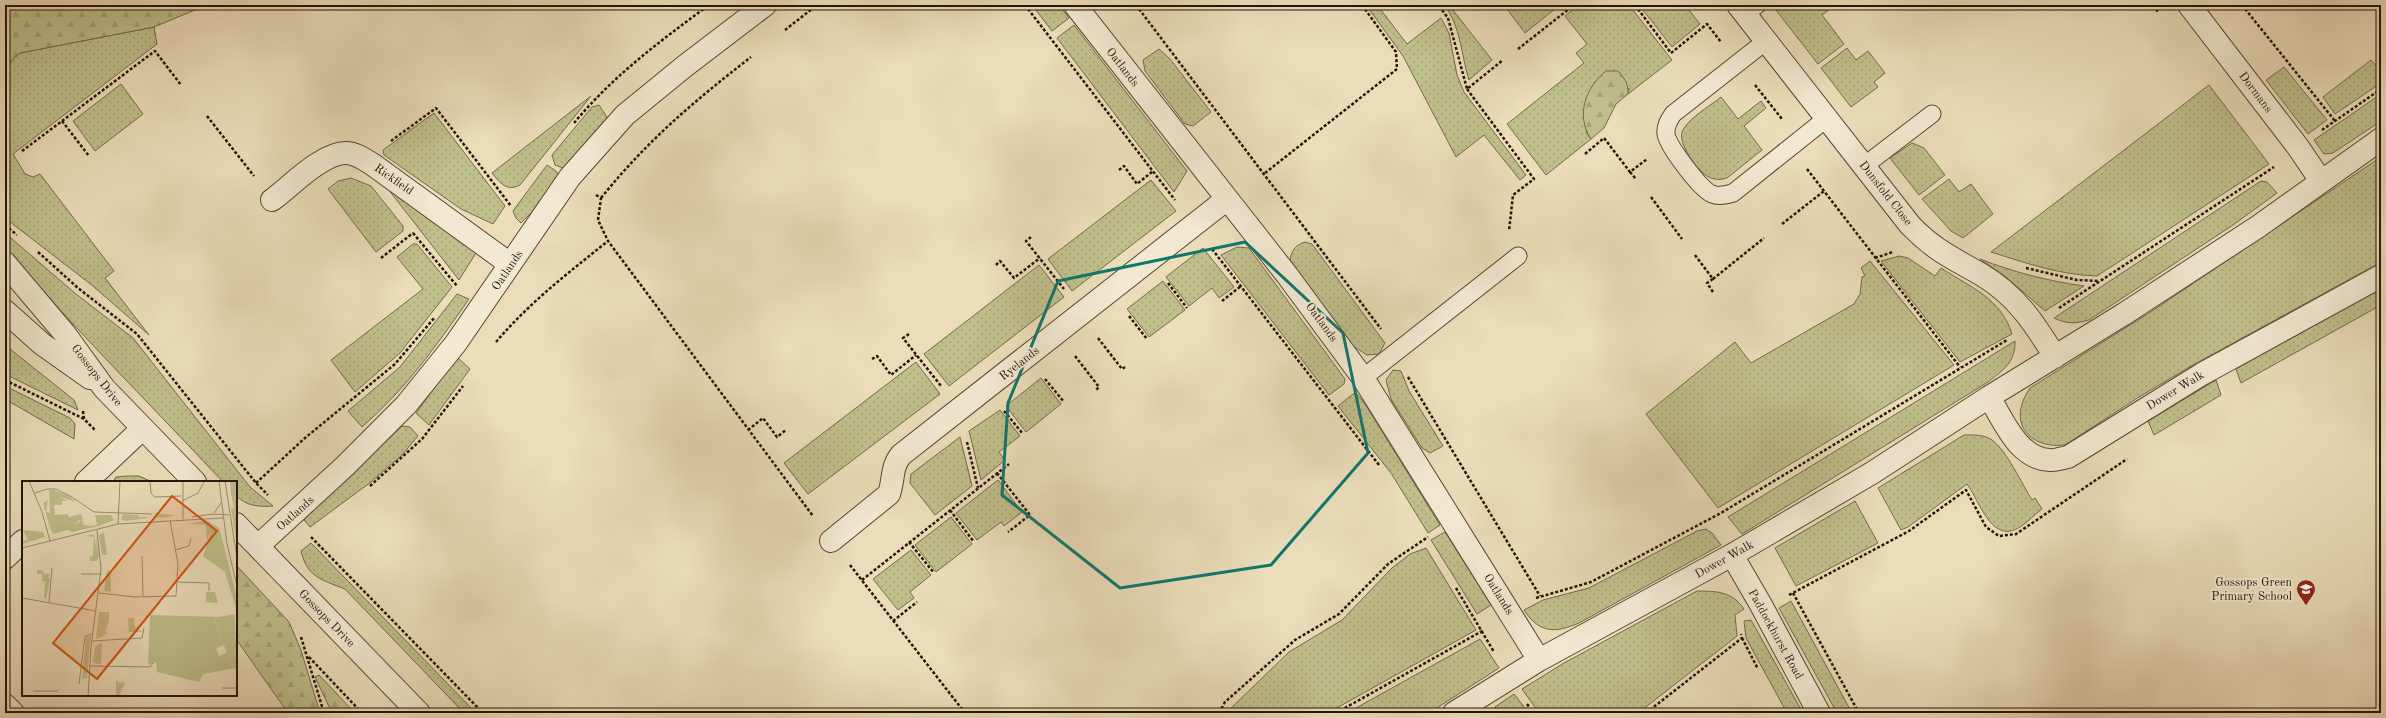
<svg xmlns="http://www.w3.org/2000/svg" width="2386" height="718" font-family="'Old Standard TT',serif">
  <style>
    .grass { fill: url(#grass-dots); stroke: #726a4a }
    .forest { fill: url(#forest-firs); stroke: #726a4a }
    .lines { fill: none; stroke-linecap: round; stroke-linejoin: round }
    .service-casing { stroke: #564634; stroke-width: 19 }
    .minor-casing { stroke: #564634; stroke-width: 24 }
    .tertiary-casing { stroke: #564634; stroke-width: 24 }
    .path { stroke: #251408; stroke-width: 2.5; stroke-dasharray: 3 2; stroke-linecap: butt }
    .service { stroke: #f2e9d2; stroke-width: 17 }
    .minor { stroke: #f2e9d2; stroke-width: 22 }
    .tertiary { stroke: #f2e9d2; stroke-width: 22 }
    .marked { fill: none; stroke: #0f766e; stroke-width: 3; stroke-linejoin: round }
    .labels { text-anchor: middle; stroke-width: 4; stroke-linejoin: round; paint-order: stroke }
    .street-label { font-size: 12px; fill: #251408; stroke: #f2e9d2 }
    .poi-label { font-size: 12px; fill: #251408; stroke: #f2e9d2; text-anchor: end }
    .inset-road { fill: none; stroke: #9c8d73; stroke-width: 1 }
    .view { fill: #d4520c; fill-opacity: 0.15; stroke: #d4520c; stroke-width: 2 }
    .inset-edge { fill: none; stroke: #251408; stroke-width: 2 }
  </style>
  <defs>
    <pattern id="grass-dots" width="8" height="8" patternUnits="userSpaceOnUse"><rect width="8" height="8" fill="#bfbf8b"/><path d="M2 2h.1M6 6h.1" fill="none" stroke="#a4a376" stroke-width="1.8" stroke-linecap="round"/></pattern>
    <pattern id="forest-firs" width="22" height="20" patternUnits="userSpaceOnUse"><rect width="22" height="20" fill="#bfbf8b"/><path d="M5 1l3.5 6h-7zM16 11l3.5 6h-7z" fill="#a4a376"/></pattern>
  </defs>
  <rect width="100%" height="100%" fill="#ebddba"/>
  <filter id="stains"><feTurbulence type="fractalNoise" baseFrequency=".005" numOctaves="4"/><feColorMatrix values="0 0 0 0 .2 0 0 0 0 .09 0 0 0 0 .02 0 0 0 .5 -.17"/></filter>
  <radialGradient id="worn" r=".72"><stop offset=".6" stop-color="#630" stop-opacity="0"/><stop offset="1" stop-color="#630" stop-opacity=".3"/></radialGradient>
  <path class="grass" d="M1032 5H1059L1069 18 1052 31Z
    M1366 5H1387L1381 10 1407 44 1441 18 1449 33 1457 75 1464 92 1526 175 1520 180 1484 135 1456 157 1403 56Z
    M1444 5H1449L1492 60 1469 80C1461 55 1461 26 1444 5Z
    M1504 5H1560L1525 33Z
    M1579 5H1629L1672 60 1628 94 1629 88 1586 132 1591 139 1546 175 1507 124 1584 63 1576 53 1587 44 1565 16Z
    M1639 5H1685L1700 24 1672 47Z
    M1772 5H1835L1822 15 1844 44 1818 64Z
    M1074 25 1187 171 1174 192 1057 38Z
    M154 27 157 44 13 154 25 174 33 177 40 174 114 271 105 278 149 335 93 286 5 218V74L11 61 20 53Z
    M1847 48 1856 60 1868 51 1885 73 1874 82 1878 87 1851 107 1821 68Z
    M1159 49 1170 59 1211 112 1193 126 1185 124 1145 71 1143 60Z
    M2371 60 2377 67 2381 65V83L2335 114 2323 97Z
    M2284 67 2327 120 2308 134 2266 80Z
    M121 84 143 114 95 151 73 121Z
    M2209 85 2269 164 2097 276C2060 275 2026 263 1991 252Z
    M2381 94V121L2333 153 2324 154 2314 140Z
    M591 96 520 185C507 192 500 183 492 173Z
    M1721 97 1738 119 1761 101 1766 108 1744 126 1762 150 1727 178C1721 180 1714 180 1709 177 1698 172 1678 144 1682 132 1688 118 1709 107 1721 97Z
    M599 105 608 119 567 166 563 168 555 165 552 155 592 107Z
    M434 113 505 206 493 224 461 209 384 155 383 150Z
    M1912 143 1924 148 1945 175 1919 195 1890 158Z
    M2381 157V262L2193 365 2139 397 2065 445C2027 449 2007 421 2030 388L2146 315Z
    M547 165 556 171 559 177 532 212 521 223 516 218 513 211Z
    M351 178 371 186 403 226V231L376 252 328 189 338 181Z
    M1949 179 1959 192 1971 184 1993 214 1963 238 1951 231 1922 199Z
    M1151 180 1176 211 1072 291 1048 259Z
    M2261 181 2267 182 2277 193 2233 225 2089 320C2075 324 2067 324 2054 318Z
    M388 189 468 245 476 253 459 280Z
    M5 233 76 294 133 338 250 487 273 506C257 507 248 506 236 496V482H223C150 404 75 329 5 249Z
    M1305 242 1312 244 1385 343 1379 354 1367 355 1353 346 1290 261C1291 251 1295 245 1305 242Z
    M413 244H417L452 287 400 353 355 392 331 360 423 289 397 257Z
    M1237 247 1249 248 1345 379 1344 384 1329 395 1221 255Z
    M1203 248 1234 287 1219 298 1212 288 1189 306 1166 277Z
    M1899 256 1908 258 1935 276 1941 268C1970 287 2001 298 2012 334L1960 362 1881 261Z
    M1980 259C2013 272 2048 281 2084 286L2045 311 2006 277Z
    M1870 261 1954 365 1718 508 1646 414 1735 342 1751 363 1854 304 1860 294 1862 277 1865 276 1861 268Z
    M1039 265 1064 297 949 386 924 354Z
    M1163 281 1185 310 1149 337 1127 309Z
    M2381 288V305L2241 383 2236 369Z
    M457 294 469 299C437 345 405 390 362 427L348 411 400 367Z
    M2015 341C2016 362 2003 370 1988 382L1742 534 1728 517Z
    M5 345 74 400 78 410 5 374Z
    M457 357 470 369 429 425 416 413Z
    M916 362 940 394 808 494 784 463Z
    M1393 370 1401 371 1409 391 1443 446 1430 453 1422 448 1391 399 1386 380Z
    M1041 378 1061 404 1026 432 1006 406Z
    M2216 380 2221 395 2154 435 2148 421Z
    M5 386 70 418 75 424 74 439 5 399Z
    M1353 394H1357L1365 404 1440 525 1428 533 1391 473 1338 406Z
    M1000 410 1020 436 999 452 1005 460 981 480 969 431Z
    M402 426 410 427 418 436 402 455 371 482 310 527 304 520 308 514Z
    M1964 435C1974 435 1983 434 1992 440 2007 451 2022 484 2032 500L2035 498 2042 509C2035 514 2028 522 2020 527 1992 545 1980 502 1967 484L1908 527 1901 530 1878 488Z
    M960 437 972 486 935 515 910 483 911 474Z
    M127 476H139L152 482H113L116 477Z
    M998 480 1022 512 1004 526 1001 522 977 540 956 513Z
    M1855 501 1878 543 1796 586 1775 548Z
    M951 517 972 544 936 572 915 545Z
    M1706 529 1712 533 1721 545 1579 623C1555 633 1540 634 1524 610L1543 600 1589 588 1697 531Z
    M1445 532 1491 605 1477 614 1431 540Z
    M311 543 476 713H464L345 589C322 580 307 577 301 551Z
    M1426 548 1476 630 1328 713H1226L1289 652 1342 620 1392 568 1410 554Z
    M911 550 931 575 910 592 914 598 898 610 873 579Z
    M1697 591C1718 591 1732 592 1744 609L1735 615 1737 636 1638 713H1539L1522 689 1564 663Z
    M1791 601 1852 713H1837L1779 608Z
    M1751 620 1803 713H1787L1746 638 1744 621Z
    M1480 639 1499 668 1429 713H1347Z
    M1514 694 1529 713H1500L1495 707Z"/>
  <path class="forest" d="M5 5H207L154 27 20 53 11 61 5 74Z
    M1606 71H1618C1624 78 1629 84 1628 94L1616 104 1604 128 1591 139C1575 115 1586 87 1606 71Z
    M236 565 289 622 301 650 320 713H288L236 639Z
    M319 675 355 713H332L315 677Z"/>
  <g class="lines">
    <g class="service-casing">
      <path id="service" d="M1745 14 1757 5
        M1766 41 1673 114C1669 120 1665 126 1666 134 1668 146 1700 189 1712 194 1719 197 1726 195 1733 193L1827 118
        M1864 166 1932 114
        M1363 378 1518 256"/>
    </g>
    <g class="minor-casing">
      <path id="minor" d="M1075 5 1287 275 1363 378 1539 660
        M1738 5 1910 225C1935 251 1953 258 1982 275 2016 295 2035 324 2055 357
        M2189 5 2298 147 2321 181
        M272 200C291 186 322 153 346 153 355 153 364 159 372 164L510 264
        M1989 397C2004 421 2018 459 2050 460 2055 461 2062 458 2068 457L2202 374 2381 276
        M86 482 142 429
        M831 541 889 494C894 480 891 467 901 455L1227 199
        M258 546 345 466 406 405 456 343 570 177 625 115 685 66 765 5
        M1732 555 1761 605 1819 713
        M5 558 23 541
        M5 705 13 713
        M1454 713 1539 660 1732 555 1872 473 1989 397 2124 314 2259 226 2381 139"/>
    </g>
    <g class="tertiary-casing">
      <path id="tertiary" d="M5 263 65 334 104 388 195 482
        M5 311 42 344 90 378
        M236 524 419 713"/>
    </g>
    <path class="path" d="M1025 5 1175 200
      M1136 5 1381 329
      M1635 5 1671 53 1707 24 1721 42
      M2153 5 2159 13
      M2242 5 2335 121
      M1439 6 1448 18 1467 89 1503 60
      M785 30 817 5
      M1518 49 1574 5
      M1755 85 1782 119
      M1467 89 1534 179 1513 195 1509 231
      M207 116 254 176
      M62 121 89 156
      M574 123C613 76 660 41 709 5
      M2322 130 2381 89
      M391 141 436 108 511 206
      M22 151 155 51 181 85
      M1585 154 1604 138 1630 172 1647 159
      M1807 169 1960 367
      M1119 170 1124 166 1137 184 1153 171
      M1630 172 1636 179
      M1265 173 1397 69 1396 52 1362 5
      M596 195 601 198 598 220 608 241 813 516
      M1651 197 1682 239
      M601 198C647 141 693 102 751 57
      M1782 224 1824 191
      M5 225 17 235
      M413 233 457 286
      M1031 237 1026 241 1064 289
      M1212 249 1379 465
      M38 252 78 288 137 334 256 483 268 495
      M1695 255 1713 279 1764 238
      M381 258 413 233
      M1875 258 1893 252
      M996 265 1000 261 1014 278 1040 258
      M2026 268 2077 280 2098 281
      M1713 279 1707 283 1713 292
      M1168 283 1187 308
      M1222 301 1241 286
      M2059 308 2274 167
      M1129 316 1147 339
      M909 334 903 338 941 386
      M1098 338 1122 369 1125 367
      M496 342C529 303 568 273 608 241
      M1075 356 1099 387 1096 390
      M872 359 877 356 891 375 916 355
      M1408 377 1540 596
      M1045 379 1064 402
      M5 380 84 419
      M83 411 84 419 96 431
      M1004 411 1023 434
      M748 430 763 418 777 437 786 430
      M967 442 978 488
      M997 473 1030 515 1008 532
      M256 483 305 438 395 364 435 317
      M370 486 422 439 463 386
      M950 510 974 542
      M311 537 483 713
      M909 542 934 573
      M850 565 965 713
      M862 580 1009 464
      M1456 588 1494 652
      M1793 593 1859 713
      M1789 595 1909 531 1966 490 1986 527 1999 536 2016 534 2127 459
      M1536 598 1591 582 1721 513 2007 340
      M893 621 917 602
      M301 637 324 713
      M1742 638 1758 669
      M309 657 362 713
      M1527 704 1534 713
      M1219 713 1225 702 1295 640 1339 614 1388 564 1428 537
      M1336 713 1484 630
      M1646 713 1742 638 1741 634"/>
    <use href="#service" class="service"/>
    <use href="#minor" class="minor"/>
    <use href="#tertiary" class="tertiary"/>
  </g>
  <path class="marked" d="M1245 242 1343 333 1368 453 1271 565 1120 588 1002 495 1008 403 1058 281Z"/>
  <defs>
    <g id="school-pin" transform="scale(1)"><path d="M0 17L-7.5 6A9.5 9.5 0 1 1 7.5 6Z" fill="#8f2418" stroke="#f2e9d2"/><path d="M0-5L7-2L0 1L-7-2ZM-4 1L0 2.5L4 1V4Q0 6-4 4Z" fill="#fff"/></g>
  </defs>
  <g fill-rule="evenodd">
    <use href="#school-pin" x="2306" y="589"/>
  </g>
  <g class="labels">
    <g class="street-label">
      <text transform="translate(1123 67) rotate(52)" y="4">Oatlands</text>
      <text transform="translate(2256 92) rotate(53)" y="4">Dormans</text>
      <text transform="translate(394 179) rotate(35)" y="4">Rickfield</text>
      <text transform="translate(1886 193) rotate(52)" y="4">Dunsfold Close</text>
      <text transform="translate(507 270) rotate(-56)" y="4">Oatlands</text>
      <text transform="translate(1322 322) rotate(54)" y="4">Oatlands</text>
      <text transform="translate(1019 363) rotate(-38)" y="4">Ryelands</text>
      <text transform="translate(97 375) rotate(52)" y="4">Gossops Drive</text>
      <text transform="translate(2175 390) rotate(-31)" y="4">Dower Walk</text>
      <text transform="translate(295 513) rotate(-42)" y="4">Oatlands</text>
      <text transform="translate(1724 559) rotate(-29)" y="4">Dower Walk</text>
      <text transform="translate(1499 594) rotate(58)" y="4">Oatlands</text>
      <text transform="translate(327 618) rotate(46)" y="4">Gossops Drive</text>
      <text transform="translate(1776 634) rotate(61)" y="4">Paddockhurst Road</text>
    </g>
    <g class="poi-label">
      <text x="2292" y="586">Gossops Green<tspan x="2292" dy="14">Primary School</tspan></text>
    </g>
  </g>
  <g transform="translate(22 481)">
    <rect width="215" height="215" fill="#ebddba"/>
    <path d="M27 9H32L45 14 54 20 30 10V24L32 21 36 22 38 16 45 20H40V24H32L33 34 46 33 47 36 59 33 61 41 57 39 54 43 45 40 38 43 32 37 27 43 21 22 26 19 24 31 28 32ZM101 33 116 34 119 37 120 35 126 37 103 40 99 38ZM73 34H89L92 39 76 45ZM184 39 197 47 201 61 197 58 192 45 188 44 190 49 185 59 184 44 166 43ZM1 49 21 51 23 56 0 63V60L6 59ZM82 51 85 74H80L77 54ZM72 53 75 72 74 53 77 74 75 80H68V76L71 75 72 56 64 55ZM15 89H20L23 94 26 92 28 95H26L28 99 24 117 26 118 22 117 23 100 20 101V97L23 96H20V93H15ZM85 89 89 91V111L82 110ZM184 111H193L196 122 184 121ZM77 131H87V140L83 150 85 153H79L84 154 74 158ZM213 133 215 187 209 188 207 182 201 185 197 175 205 172 192 137ZM106 137H112V145L120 151H107ZM69 155 65 197 60 198 64 156ZM80 161 79 183 71 182 73 166ZM94 199 98 202 103 201 97 215H94Z" fill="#bfbf8b"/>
    <path d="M30 9 45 15 54 21 38 16 36 22 30 24ZM209 27H211L213 30 215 42V64ZM132 32 152 34H154L142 37 120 35 136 36ZM32 37 38 43 45 40 55 43 59 39 62 44 69 45 75 44 74 38 77 44 76 45 50 51 45 49 31 53 27 43ZM187 45 193 46 197 58 201 61 215 117V131L203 91 181 75 190 49Z" fill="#bfbf8b"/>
    <path d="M208 0H215V42L209 13ZM215 132 192 138 202 164 194 167 201 184 207 182 209 188 181 193 177 201 135 191 134 181 126 184 128 134 199 136Z" fill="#bfbf8b"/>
    <path d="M165 147 189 148 188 185 164 184ZM151.5 164a5.5 5.5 0 1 1 11 0a5.5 5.5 0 1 1-11 0Z" fill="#bfbf8b"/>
    <path class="inset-road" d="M7 0 20 31 28 60M128 0 129 12 133 16 159 15M197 0 205 63 215 105M203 0 215 77M13 12 25 8H34L50 16 72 31 130 33M160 20 176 12 182 1M192 32 199 22M170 36 191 33 207 34M161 38V0M96 43 98 0M0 67 96 43 201 37M153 69 167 65 169 57M120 75 121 116M59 93H79M156 101 187 102V110M77 112 113 116 154 115 156 83 148 39M0 117 74 130M27 121 30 87M70 160 120 157 122 147M67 185 128 186 131 182M57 203 63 155 71 153M200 207H215M11 210H36M66 215 69 166 79 88 75 49"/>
    <path class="view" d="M150 15 195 50 75 198 31 162Z"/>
    <rect width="215" height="215" class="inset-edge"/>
  </g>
  <rect width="2386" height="718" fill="none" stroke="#ebddba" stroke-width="20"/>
  <rect x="6" y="6" width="2374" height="706" fill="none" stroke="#251408" stroke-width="2"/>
  <rect x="10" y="10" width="2366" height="698" fill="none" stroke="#251408"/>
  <rect width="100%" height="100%" filter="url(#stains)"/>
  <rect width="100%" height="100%" fill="url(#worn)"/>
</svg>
